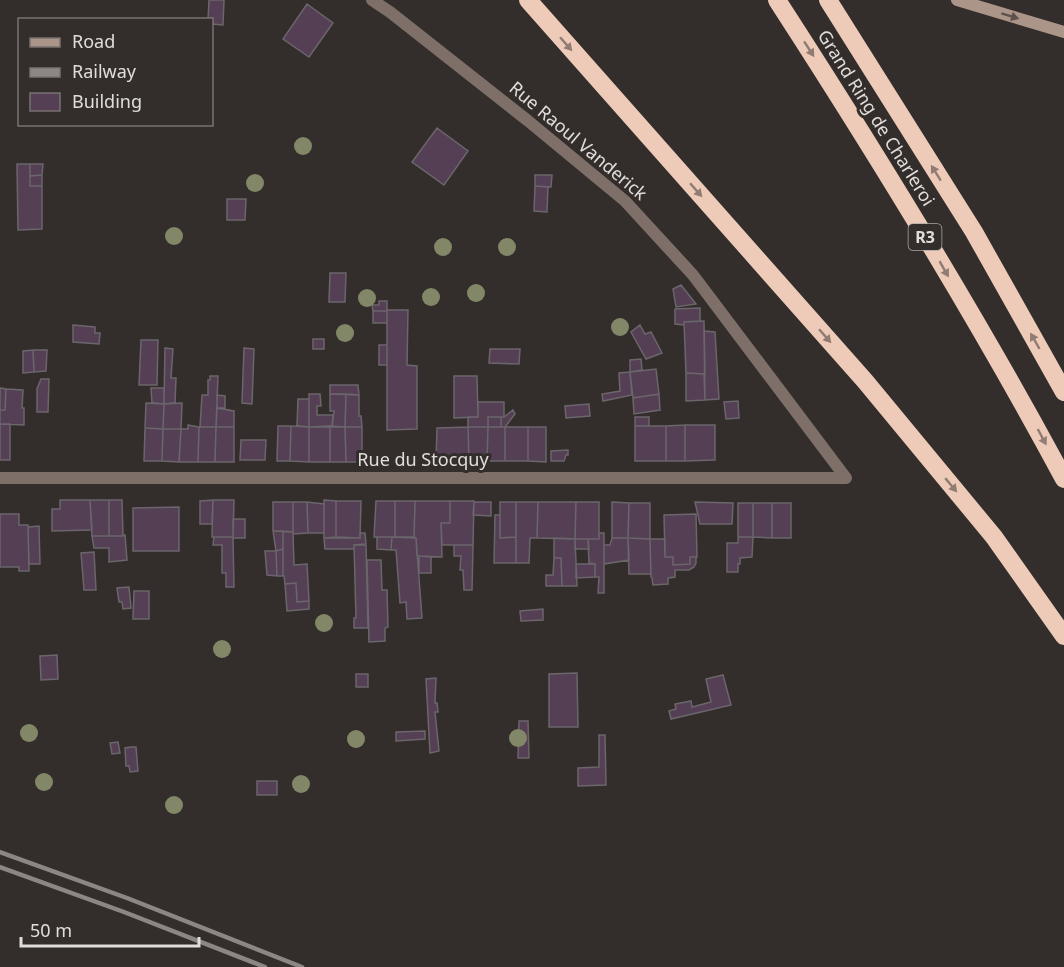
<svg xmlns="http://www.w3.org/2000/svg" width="1064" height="967" font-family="'Noto Sans',sans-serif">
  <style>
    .building { fill: #553f55; stroke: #6b666b; stroke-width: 1.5 }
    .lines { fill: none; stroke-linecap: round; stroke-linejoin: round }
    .minor { stroke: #7e7069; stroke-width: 12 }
    .secondary { stroke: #ab9589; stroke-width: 12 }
    .motorway { stroke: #edcbb8; stroke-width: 18 }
    .rail { stroke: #8c8785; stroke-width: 4.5 }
    .tree { fill: #828768 }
    .oneway { fill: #5d514c }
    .oneway2 { fill: #907c72 }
    .labels { text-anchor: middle; stroke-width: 6; stroke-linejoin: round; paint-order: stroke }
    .shield { fill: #332d2b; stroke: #aca8a6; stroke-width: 1.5 }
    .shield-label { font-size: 16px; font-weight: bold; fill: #e0dddb }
    .street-label { font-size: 18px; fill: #e0dddb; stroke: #332d2b }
  </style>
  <rect width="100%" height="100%" fill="#332d2b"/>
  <path class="building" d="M209 0H224L223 25 212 24V20H208Z
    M307 4 333 23 309 57 283 39Z
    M437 128 468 151 444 185 412 162Z
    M17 164H30V186H42V229L18 230Z
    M30 164H43L42 175 30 176Z
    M42 175V186H30V176Z
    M535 175H552L551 187 535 186Z
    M535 186 548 187 547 212 534 211Z
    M227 199H246L245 220H227Z
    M330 273H346L345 302H329Z
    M681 285 696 304 676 307 673 289Z
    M379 301H387V311H373L372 305H379Z
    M700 308V321L684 322V325L675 324V309Z
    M387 310H408L407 365 417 366V429L387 430Z
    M373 311H387V323H373Z
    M704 321 705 374 686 373 684 322Z
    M73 325 95 327V333H100L99 344 73 342Z
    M640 325 645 334 651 332 662 353 646 359 631 332Z
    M704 331 715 332 719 399 705 400Z
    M313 339H324V349H313Z
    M141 340H158L157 385H139Z
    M379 345H387V365H379Z
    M165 348 173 349 171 378H176L175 403 164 404Z
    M244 348 254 349 252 404 242 403Z
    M490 349H520L519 364 489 363Z
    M33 350H47L46 371 34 372Z
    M33 350 34 372 23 373V351Z
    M641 359 642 370 630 372V360Z
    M656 369 659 394 633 398 630 372Z
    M630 372 632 395 603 401 602 394 620 391 619 373Z
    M686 373 704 374 705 400 686 401Z
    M210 376H218L216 427H200L202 395H208V380H210Z
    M454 376H477L478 417 454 418Z
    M41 379H49L48 412H37V389Z
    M330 385H358L359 395 330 394Z
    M0 388 6 389 5 410H0Z
    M151 388H164V404L152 403Z
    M6 389 23 390 22 408H24V425L0 424V410H5Z
    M309 394H320L321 406H317V415H333L332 427H309Z
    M330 394H346L345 427H332L334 411H330Z
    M346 394 359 395V416H361L362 427H345Z
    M659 394 660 410 634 414 633 398Z
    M217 395 225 396V408H217Z
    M298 399H309V427L297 426Z
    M738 401 739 418 726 419 724 402Z
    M478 402H504V417H488V427H468V417H478Z
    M146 403 164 404 163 429 145 428Z
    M182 403 181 429H163L164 404Z
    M589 404 590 416 566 418 565 406Z
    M217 408 234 411V427H216Z
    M513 410 515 414 505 427H501V417H504Z
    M488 417H501V427H488Z
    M635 417H649V426H635Z
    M0 424H10V460H0Z
    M188 425 199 427 198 462H179L181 429H188Z
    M685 425H715V460L685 461Z
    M685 425V461H666V426Z
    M278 426H291L290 461H277Z
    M291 426 309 427V462L290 461Z
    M330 426 345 427 346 462H330Z
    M330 426V462H309V427Z
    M635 426H666V461H635Z
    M199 427H216L215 462H198Z
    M216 427H234V462H215Z
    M345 427H362V462H346Z
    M468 427H488L487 461H469Z
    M468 427 469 461H436L437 428Z
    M488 427H505V461H487Z
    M505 427H528V461H505Z
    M528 427H546V462L528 461Z
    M145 428 163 429 162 461H144Z
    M163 429H181L179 462 162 461Z
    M241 440H266L265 460H240Z
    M568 450V455H566L564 461H551V451Z
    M60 500H90L92 530 52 531V509H60Z
    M90 500H109V536H92Z
    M109 500H122L123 536H109Z
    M213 500H234L233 537H212Z
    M213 500 212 524H200V501Z
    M324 500 336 501V537L324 538Z
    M336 501H361L360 538 336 537Z
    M376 501H395V537H374Z
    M395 501H415L414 537H395Z
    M415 501H450V523H441L442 557 417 556 416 538 414 537Z
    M450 501H474L473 545H442L441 523H450Z
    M273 502H293V532L273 531Z
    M293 502H307L308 533 293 534Z
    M307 502 324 504V533H308Z
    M474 502H491V516L473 515Z
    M500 502H516V537L500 538Z
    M516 502H538L537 538H530L529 563H516Z
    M538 502H576L575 539 537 538Z
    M576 502H599V539H575Z
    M612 502 629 503 628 538H612Z
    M695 502 733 503 732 524H700Z
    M629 503H650V539L628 538Z
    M738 503H753V537H738Z
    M753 503H772V538L753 537Z
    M772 503H791V538H772Z
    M179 507V551H133V508Z
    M0 514H19V525H28L29 571H19V567H0Z
    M696 514 697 557H690V564L673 565V557H665L664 515Z
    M495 515H500V538L516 537V563H494Z
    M233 519H245V538H233Z
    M39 526 40 564H29L28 527Z
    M273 531H283V549L276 551Z
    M283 531 293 532 294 565 307 564 309 601 297 602 296 583 285 584 284 576H283Z
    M360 533H365L366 544 354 545V549H325L324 538H360Z
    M599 533H604V593H598L599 577H595V564L589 563 588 539H599Z
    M123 535H125L127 560 109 562V548H94L92 536H123Z
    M214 537H233L234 587H226V573H222V545H213Z
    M377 537H392L391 550 377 549Z
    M392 537 416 538 422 618 407 619 406 602 400 603 396 550H391Z
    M738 537H753L752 557 740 558V564H738V572H727V543H738Z
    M554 538 575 539 577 586H562L561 558H554Z
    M612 538H628L629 560 604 564V545H610Z
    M628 538 650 539 651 574H629Z
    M575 539H588L589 549H575Z
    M650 539H665V557H673V565L690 564V557H696V563L694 567 689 570H675V577L668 578V584L653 585 652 578 651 577Z
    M354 545H366L368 628H354V618H356Z
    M454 545H473L472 590H464L463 570H460L461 556H454Z
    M283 549V576H277L276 551Z
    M265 551H276L277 576 267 575Z
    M94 552 96 590H84L81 553Z
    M419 556 431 557V573H419Z
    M554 558H561L562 586H546V575H553Z
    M367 560H381L382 590H387L388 627 385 628V641L369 642Z
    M576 564H595V577L576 578Z
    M296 583 297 602 309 601V609L287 611 285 584Z
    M129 587 131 608 123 609 122 602H119L117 588Z
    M134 591H149V619H133Z
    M543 609V620L521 621 520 611Z
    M57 655 58 679 41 680 40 656Z
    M577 673 578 727H549V674Z
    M356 674H368V687H356Z
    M723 675 731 705 671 719 669 711 676 709 675 704 691 701 692 707 711 702 706 679Z
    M436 678 435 703H437L438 712H435L439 751 430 753 426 679Z
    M519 721H528L529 758H518Z
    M425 731V739L396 741V732Z
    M599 735H605L606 785 578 786V768L599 767Z
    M118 742 120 753 112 754 110 743Z
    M131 747H136L138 771 130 772 129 766H126L125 748Z
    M257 781H277V795H257Z"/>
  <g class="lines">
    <path class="minor" d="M372 0 390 12 527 120 625 201 693 275 846 478
      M0 478H846"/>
    <path class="secondary" d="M957 0 1064 32"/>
    <path class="motorway" d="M528 0 865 381 994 537 1064 636
      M777 0C878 156 976 315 1064 479
      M828 0 974 232 1064 392"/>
    <path class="rail" d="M0 852 127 898 302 967
      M0 867 124 912 265 967"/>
  </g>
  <g class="tree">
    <circle cx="303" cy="146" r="9"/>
    <circle cx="255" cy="183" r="9"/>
    <circle cx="174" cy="236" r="9"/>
    <circle cx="443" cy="247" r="9"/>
    <circle cx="507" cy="247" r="9"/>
    <circle cx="476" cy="293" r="9"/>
    <circle cx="431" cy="297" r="9"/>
    <circle cx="367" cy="298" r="9"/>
    <circle cx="620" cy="327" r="9"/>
    <circle cx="345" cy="333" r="9"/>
    <circle cx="324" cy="623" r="9"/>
    <circle cx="222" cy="649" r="9"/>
    <circle cx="29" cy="733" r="9"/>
    <circle cx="518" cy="738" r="9"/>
    <circle cx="356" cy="739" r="9"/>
    <circle cx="44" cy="782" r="9"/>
    <circle cx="301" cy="784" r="9"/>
    <circle cx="174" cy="805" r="9"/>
  </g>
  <defs><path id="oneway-solid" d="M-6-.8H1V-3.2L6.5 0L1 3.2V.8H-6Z" transform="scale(1.5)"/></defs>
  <use class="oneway" href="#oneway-solid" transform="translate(1010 16) rotate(17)"/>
  <g class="oneway2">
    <use href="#oneway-solid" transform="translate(566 44) rotate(49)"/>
    <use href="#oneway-solid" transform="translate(809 49) rotate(57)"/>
    <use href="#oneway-solid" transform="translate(936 173) rotate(-122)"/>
    <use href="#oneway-solid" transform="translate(696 190) rotate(49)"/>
    <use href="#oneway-solid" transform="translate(944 269) rotate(60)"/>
    <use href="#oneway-solid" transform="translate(825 336) rotate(49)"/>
    <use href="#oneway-solid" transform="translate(1035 341) rotate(-120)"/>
    <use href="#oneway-solid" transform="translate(1042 437) rotate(62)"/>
    <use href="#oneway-solid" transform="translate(951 485) rotate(50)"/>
  </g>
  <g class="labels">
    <rect class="shield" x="908.5" y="224" width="33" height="26" rx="4.5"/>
    <g class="shield-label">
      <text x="925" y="243">R3</text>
    </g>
    <g class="street-label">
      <text transform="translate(876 118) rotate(58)" y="6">Grand Ring de Charleroi</text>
      <text transform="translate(578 141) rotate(40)" y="6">Rue Raoul Vanderick</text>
      <text x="423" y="466">Rue du Stocquy</text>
    </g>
  </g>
  <rect x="18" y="18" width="195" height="108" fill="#332d2b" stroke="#787371" stroke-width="1.5"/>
  <rect x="30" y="38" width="30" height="9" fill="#ab9589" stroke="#787371" stroke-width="1.5"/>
  <text x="72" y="48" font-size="18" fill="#e0dddb">Road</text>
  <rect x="30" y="68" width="30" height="9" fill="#8c8785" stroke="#787371" stroke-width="1.5"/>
  <text x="72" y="78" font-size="18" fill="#e0dddb">Railway</text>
  <rect x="30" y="93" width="30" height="18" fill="#553f55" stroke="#787371" stroke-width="1.5"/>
  <text x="72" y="108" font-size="18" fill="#e0dddb">Building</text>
  <path d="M21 937v9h178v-9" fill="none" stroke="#e0dddb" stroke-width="3"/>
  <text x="30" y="937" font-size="18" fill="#e0dddb" stroke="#332d2b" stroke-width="4.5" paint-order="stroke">50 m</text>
</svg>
